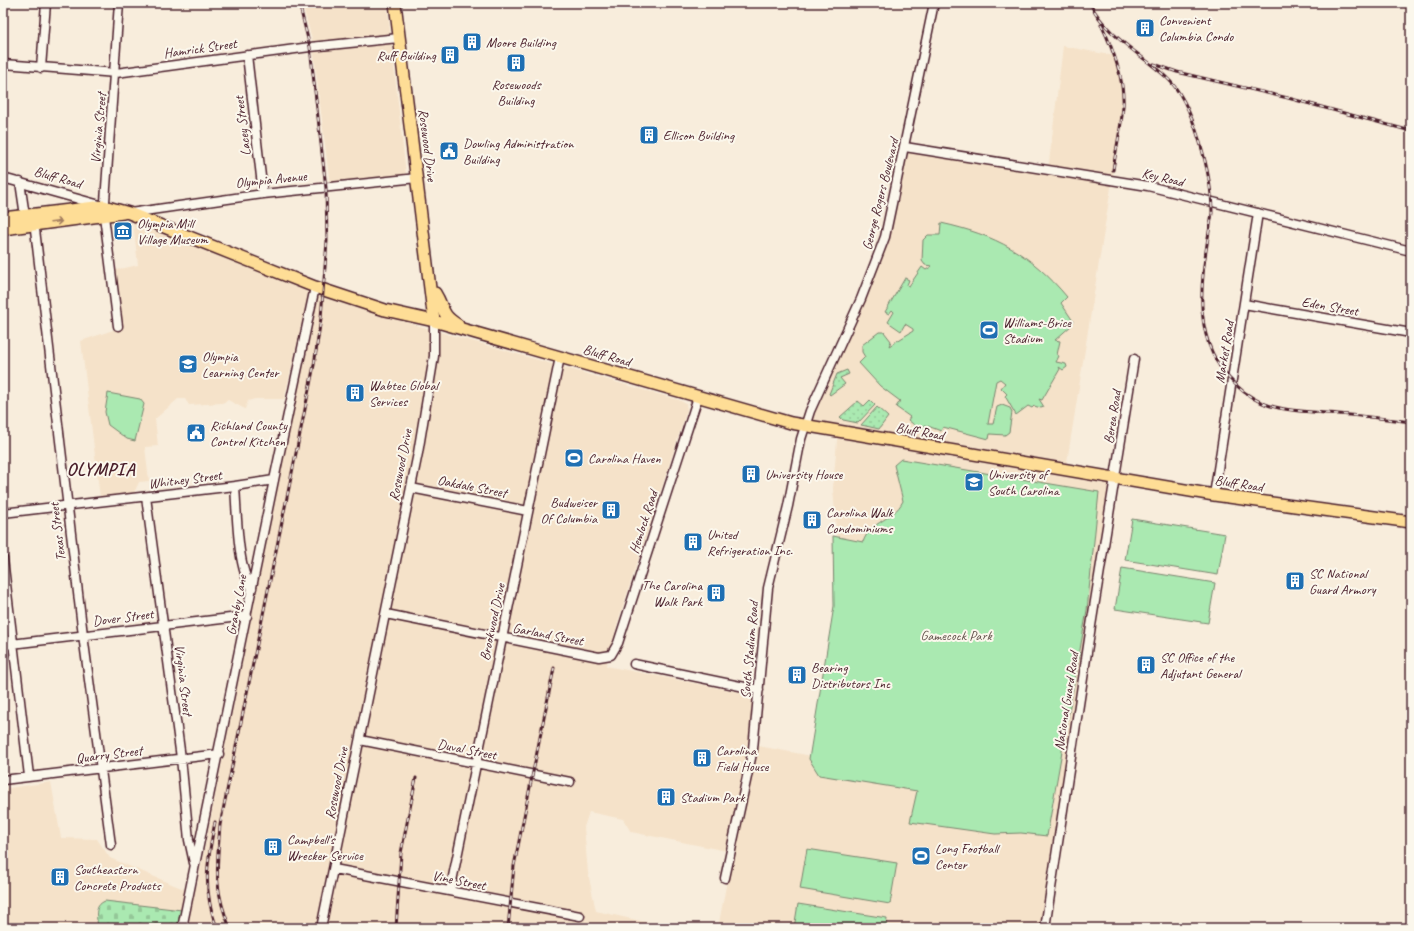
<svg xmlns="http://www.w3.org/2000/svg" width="1414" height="931" font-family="Caveat,sans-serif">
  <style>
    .built { fill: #f5e2c9 }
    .grass { fill: url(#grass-dots); stroke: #7a846e }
    .cemetery { fill: url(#cemetery-stones); stroke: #7a846e }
    .park { fill: #aae9b1; stroke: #7a846e }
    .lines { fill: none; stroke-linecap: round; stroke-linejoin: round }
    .minor-casing { stroke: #4a1f2b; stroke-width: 11 }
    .major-casing { stroke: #4a1f2b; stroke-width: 14 }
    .minor { stroke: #fbf7ec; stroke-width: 8 }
    .major { stroke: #fedd96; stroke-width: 11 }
    .rail-casing { stroke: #4a1f2b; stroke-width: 3 }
    .rail { stroke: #fbf7ec; stroke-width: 1.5; stroke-dasharray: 4.5; stroke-linecap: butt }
    .oneway { stroke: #a47e60 }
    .labels { text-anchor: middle; stroke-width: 4; stroke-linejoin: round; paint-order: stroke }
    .poi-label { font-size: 14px; fill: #4a1f2b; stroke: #fbf7ec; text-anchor: start }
    .street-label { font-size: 14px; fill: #4a1f2b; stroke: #fbf7ec }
    .park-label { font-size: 14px; fill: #62524c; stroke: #fbf7ec }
    .district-label { font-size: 18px; font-weight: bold; letter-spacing: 1px; fill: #4a1f2b; stroke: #fbf7ec }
  </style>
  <defs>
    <pattern id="grass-dots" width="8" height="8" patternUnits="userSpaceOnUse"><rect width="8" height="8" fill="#aae9b1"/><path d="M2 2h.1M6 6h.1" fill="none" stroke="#94c798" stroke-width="1.8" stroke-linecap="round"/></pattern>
    <pattern id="cemetery-stones" width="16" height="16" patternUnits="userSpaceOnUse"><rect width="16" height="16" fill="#aae9b1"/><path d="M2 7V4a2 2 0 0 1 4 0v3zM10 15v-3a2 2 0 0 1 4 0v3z" fill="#94c798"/></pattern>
  </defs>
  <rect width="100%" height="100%" fill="#f8eddc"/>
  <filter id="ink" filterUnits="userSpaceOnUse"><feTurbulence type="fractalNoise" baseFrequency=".025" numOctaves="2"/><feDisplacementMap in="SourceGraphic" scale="8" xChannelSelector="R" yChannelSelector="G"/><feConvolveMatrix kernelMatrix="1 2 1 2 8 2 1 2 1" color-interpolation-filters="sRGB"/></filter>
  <g filter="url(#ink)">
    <path class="built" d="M302 3H387L406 175 330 185 312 39Z
      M1063 46 1115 56 1122 85 1121 125 1066 468 1115 477 1044 928H718L753 745 817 757 839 565 833 488 838 428 806 420 886 229 904 147 1048 171Z
      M133 221 306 290 309 294 284 399H255L248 401 245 409 228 400 222 403 189 405 185 399H178L155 419 158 446 145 447 149 481 139 482 134 493 100 497 81 341 122 327 116 270 138 265Z
      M317 292 351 305 426 328 679 400 686 404 687 410 619 618 606 666 755 695 741 792 727 851 631 832 623 819 589 812 584 827 588 873 596 911 672 928H188L191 910 96 908 98 928H3V789L51 782 61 838 97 839 110 858 186 890 197 886Z"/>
    <path class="grass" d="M847 370 849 374 840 378 845 384 830 395 829 394 837 374Z
      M870 400 875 405 858 423 843 420 840 417 858 401 864 406Z
      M877 407 888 417 879 429 861 425Z"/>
    <path class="cemetery" d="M105 901 182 910 178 928H98C97 917 93 906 105 901Z"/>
    <path class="park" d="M941 223C996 235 1031 254 1067 297L1061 303 1073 321 1072 325 1055 340 1060 341 1057 355 1059 356 1056 362 1066 364 1067 367 1063 370 1059 367 1060 369 1042 400 1039 399 1044 407 1041 408 1034 406 1032 408 1028 406 1016 415 1005 396 1007 394 1001 388 1005 383 1000 379 996 381 988 424H993L997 407 1002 405 1010 408 1012 412 1009 432 1005 435 990 434 989 439 943 427 941 431 925 425 923 428 919 426 918 428 908 420 910 417 896 407 900 401 880 386 859 363 865 357 862 352V345L879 332H884L891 341 889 346 913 331V329L905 324 901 331 888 322 894 312 892 310 889 314 885 312 905 278 909 280 907 285 909 286 922 267 926 270 932 266 925 265 922 261 923 240 928 235H940Z
      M108 393 140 399 144 404 135 441 127 439 108 425 105 412Z
      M901 459 1099 492 1087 610 1047 836 1021 833 995 834 910 822 917 791 819 775 809 759 834 606 833 536 863 542C871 520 893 521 903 501L894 465Z
      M1132 519 1225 534 1218 575 1125 560Z
      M1122 568 1215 583 1208 623 1115 609Z
      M807 849 897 863 890 904 800 889Z
      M798 904 887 918 886 928H794Z"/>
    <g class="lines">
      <g class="minor-casing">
        <path id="minor" d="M247 55 263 194
          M4 64 116 73 310 47 399 38
          M41 68 46 3
          M905 147 1148 186 1411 251
          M3 178 100 205
          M20 182 25 216
          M130 213 263 194 417 178
          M34 221 83 635 111 845
          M1244 304 1411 333
          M118 326 104 216 119 3
          M235 486C237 512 237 569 252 588
          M411 488 528 511
          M1214 495 1258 213
          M146 497 181 758 189 840 194 863
          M3 513 235 486 274 480
          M3 559 29 776
          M386 614 599 657 611 655 618 643 698 397
          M3 645 247 616
          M634 664 759 690
          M360 740 570 782
          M3 780 219 754
          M334 869 580 916
          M725 878 753 749 768 588 788 506 801 439 810 411 861 299 885 237 934 3
          M450 891 560 357
          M182 928 274 480 315 287
          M321 928 418 453 434 356V321
          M1045 928 1091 626 1134 359"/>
      </g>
      <g class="major-casing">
        <path id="major" d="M395 3 434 321
          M3 218 104 206 129 213 315 287 385 310 434 321 791 423 1214 495 1411 522
          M3 229 123 213
          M435 293C445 309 440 314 458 325"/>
      </g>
      <use href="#minor" class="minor"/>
      <use href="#major" class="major"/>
      <g class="rail-casing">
        <path id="rail" d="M1090 3C1106 36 1140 53 1166 77 1194 102 1212 177 1212 213 1203 271 1186 340 1236 385 1246 395 1261 404 1275 407 1295 412 1317 412 1338 414 1363 416 1387 419 1411 422
          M1101 24C1113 49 1125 79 1123 107 1121 128 1116 149 1113 170
          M1154 64 1177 72 1288 98 1411 131
          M215 822C207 862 202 889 217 928
          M230 928C213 887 217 868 220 825L314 365 321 318 327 241 326 188 310 47 299 3
          M396 928 401 853 416 778
          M508 928 514 866 554 668"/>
      </g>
      <use href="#rail" class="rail"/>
    </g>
    <defs><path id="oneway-shaft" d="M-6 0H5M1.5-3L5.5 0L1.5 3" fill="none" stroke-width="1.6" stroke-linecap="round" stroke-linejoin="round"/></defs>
    <use class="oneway" href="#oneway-shaft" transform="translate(56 222) rotate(-7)"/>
  </g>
  <defs>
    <g id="building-square" transform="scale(1)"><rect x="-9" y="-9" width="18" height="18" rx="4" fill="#1f6fb2" stroke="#fbf7ec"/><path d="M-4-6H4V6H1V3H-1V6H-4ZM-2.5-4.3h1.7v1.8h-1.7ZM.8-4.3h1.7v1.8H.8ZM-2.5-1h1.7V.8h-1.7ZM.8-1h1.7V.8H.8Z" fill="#fff"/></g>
    <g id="civic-square" transform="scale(1)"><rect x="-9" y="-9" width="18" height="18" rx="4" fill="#1f6fb2" stroke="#fbf7ec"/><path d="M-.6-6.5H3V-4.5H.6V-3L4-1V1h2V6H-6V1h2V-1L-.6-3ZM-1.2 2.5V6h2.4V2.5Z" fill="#fff"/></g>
    <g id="museum-square" transform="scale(1)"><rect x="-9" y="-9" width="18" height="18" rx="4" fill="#1f6fb2" stroke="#fbf7ec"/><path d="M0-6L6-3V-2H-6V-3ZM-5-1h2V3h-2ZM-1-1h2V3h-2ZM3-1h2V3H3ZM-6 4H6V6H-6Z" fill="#fff"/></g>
    <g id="stadium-square" transform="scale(1)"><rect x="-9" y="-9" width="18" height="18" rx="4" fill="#1f6fb2" stroke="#fbf7ec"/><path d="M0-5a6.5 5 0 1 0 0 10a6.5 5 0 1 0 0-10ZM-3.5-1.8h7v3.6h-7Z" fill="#fff"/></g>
    <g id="school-square" transform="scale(1)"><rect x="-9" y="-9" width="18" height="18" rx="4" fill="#1f6fb2" stroke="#fbf7ec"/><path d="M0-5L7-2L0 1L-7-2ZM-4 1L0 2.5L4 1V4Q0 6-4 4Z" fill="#fff"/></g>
    <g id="university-square" transform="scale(1)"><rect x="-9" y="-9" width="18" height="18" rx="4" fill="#1f6fb2" stroke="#fbf7ec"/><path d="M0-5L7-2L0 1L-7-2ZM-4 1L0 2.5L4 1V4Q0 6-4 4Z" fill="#fff"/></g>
  </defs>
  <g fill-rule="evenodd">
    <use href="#building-square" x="1145" y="28"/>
    <use href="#building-square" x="472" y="42"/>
    <use href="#building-square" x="450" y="55"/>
    <use href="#building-square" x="516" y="63"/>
    <use href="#building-square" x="649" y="135"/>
    <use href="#civic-square" x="449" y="151"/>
    <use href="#museum-square" x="123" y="231"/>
    <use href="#stadium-square" x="989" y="330"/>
    <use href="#school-square" x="188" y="364"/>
    <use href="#building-square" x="355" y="393"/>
    <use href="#civic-square" x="196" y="433"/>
    <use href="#stadium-square" x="574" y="458"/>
    <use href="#building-square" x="751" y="474"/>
    <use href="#university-square" x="974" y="482"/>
    <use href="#building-square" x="611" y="510"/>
    <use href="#building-square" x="812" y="520"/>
    <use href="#building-square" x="693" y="542"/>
    <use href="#building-square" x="1295" y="581"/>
    <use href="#building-square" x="716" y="593"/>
    <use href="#building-square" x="1146" y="665"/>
    <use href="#building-square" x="797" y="675"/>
    <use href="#building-square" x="702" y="758"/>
    <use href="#building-square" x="666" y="797"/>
    <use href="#building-square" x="273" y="847"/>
    <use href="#stadium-square" x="921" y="856"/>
    <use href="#building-square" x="60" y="877"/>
  </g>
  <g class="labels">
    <g class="poi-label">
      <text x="1159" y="25">Convenient<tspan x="1159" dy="16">Columbia Condo</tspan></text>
      <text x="486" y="47">Moore Building</text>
      <text x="436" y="60" text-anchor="end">Ruff Building</text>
      <text x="516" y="89" text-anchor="middle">Rosewoods<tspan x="516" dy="16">Building</tspan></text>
      <text x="663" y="140">Ellison Building</text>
      <text x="463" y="148">Dowling Administration<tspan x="463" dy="16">Building</tspan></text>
      <text x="137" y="228">Olympia Mill<tspan x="137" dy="16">Village Museum</tspan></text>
      <text x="1003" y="327">Williams-Brice<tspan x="1003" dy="16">Stadium</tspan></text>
      <text x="202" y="361">Olympia<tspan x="202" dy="16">Learning Center</tspan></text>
      <text x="369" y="390">Wabtec Global<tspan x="369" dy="16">Services</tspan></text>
      <text x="210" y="430">Richland County<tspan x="210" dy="16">Control Kitchen</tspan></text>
      <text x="588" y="463">Carolina Haven</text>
      <text x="765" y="479">University House</text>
      <text x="988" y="479">University of<tspan x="988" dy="16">South Carolina</tspan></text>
      <text x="597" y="507" text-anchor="end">Budweiser<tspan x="597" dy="16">Of Columbia</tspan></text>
      <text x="826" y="517">Carolina Walk<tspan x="826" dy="16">Condominiums</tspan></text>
      <text x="707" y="539">United<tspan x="707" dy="16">Refrigeration Inc.</tspan></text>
      <text x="1309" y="578">SC National<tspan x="1309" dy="16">Guard Armory</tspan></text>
      <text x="702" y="590" text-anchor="end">The Carolina<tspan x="702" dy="16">Walk Park</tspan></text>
      <text x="1160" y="662">SC Office of the<tspan x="1160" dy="16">Adjutant General</tspan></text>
      <text x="811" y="672">Bearing<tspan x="811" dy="16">Distributors Inc</tspan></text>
      <text x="716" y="755">Carolina<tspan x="716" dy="16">Field House</tspan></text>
      <text x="680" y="802">Stadium Park</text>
      <text x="287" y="844">Campbell's<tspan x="287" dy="16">Wrecker Service</tspan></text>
      <text x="935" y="853">Long Football<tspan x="935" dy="16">Center</tspan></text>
      <text x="74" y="874">Southeastern<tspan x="74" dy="16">Concrete Products</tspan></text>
    </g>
    <g class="street-label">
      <text transform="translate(200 48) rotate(-8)" y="5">Hamrick Street</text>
      <text transform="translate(242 126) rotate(-97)" y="5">Lacey Street</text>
      <text transform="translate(98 128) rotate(-85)" y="5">Virginia Street</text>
      <text transform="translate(428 145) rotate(83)" y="5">Rosewood Drive</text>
      <text transform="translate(58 177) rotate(16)" y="5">Bluff Road</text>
      <text transform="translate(1163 177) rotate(13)" y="5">Key Road</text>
      <text transform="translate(271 179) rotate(-6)" y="5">Olympia Avenue</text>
      <text transform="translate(880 194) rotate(-76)" y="5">George Rogers Boulevard</text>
      <text transform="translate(1330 306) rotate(10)" y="5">Eden Street</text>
      <text transform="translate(1224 352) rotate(-81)" y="5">Market Road</text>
      <text transform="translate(607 355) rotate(16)" y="5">Bluff Road</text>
      <text transform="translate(1112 417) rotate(-81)" y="5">Berea Road</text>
      <text transform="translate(920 431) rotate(10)" y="5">Bluff Road</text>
      <text transform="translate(400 465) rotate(-79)" y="5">Rosewood Drive</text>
      <text transform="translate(185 479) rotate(-7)" y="5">Whitney Street</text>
      <text transform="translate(1239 483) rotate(9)" y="5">Bluff Road</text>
      <text transform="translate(472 486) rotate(11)" y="5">Oakdale Street</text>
      <text transform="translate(643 522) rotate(-72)" y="5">Hemlock Road</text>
      <text transform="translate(57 532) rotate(-97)" y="5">Texas Street</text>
      <text transform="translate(236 605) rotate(-79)" y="5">Granby Lane</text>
      <text transform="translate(123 617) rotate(-7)" y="5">Dover Street</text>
      <text transform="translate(492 622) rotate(-78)" y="5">Brookwood Drive</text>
      <text transform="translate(548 634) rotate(11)" y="5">Garland Street</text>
      <text transform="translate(749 650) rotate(-85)" y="5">South Stadium Road</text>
      <text transform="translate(184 680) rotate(83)" y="5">Virginia Street</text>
      <text transform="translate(1066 701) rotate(-81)" y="5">National Guard Road</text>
      <text transform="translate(467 749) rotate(11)" y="5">Duval Street</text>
      <text transform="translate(109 754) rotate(-7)" y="5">Quarry Street</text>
      <text transform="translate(336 783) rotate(-79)" y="5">Rosewood Drive</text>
      <text transform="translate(459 880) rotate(11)" y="5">Vine Street</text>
    </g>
    <g class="park-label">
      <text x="956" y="640">Gamecock Park</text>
    </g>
    <g class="district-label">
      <text x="101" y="475">OLYMPIA</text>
    </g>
  </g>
  <rect width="1414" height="931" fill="none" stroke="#fbf7ec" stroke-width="16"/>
  <rect x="8" y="8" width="1398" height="915" fill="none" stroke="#4a1f2b" stroke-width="1.5" filter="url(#ink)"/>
</svg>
